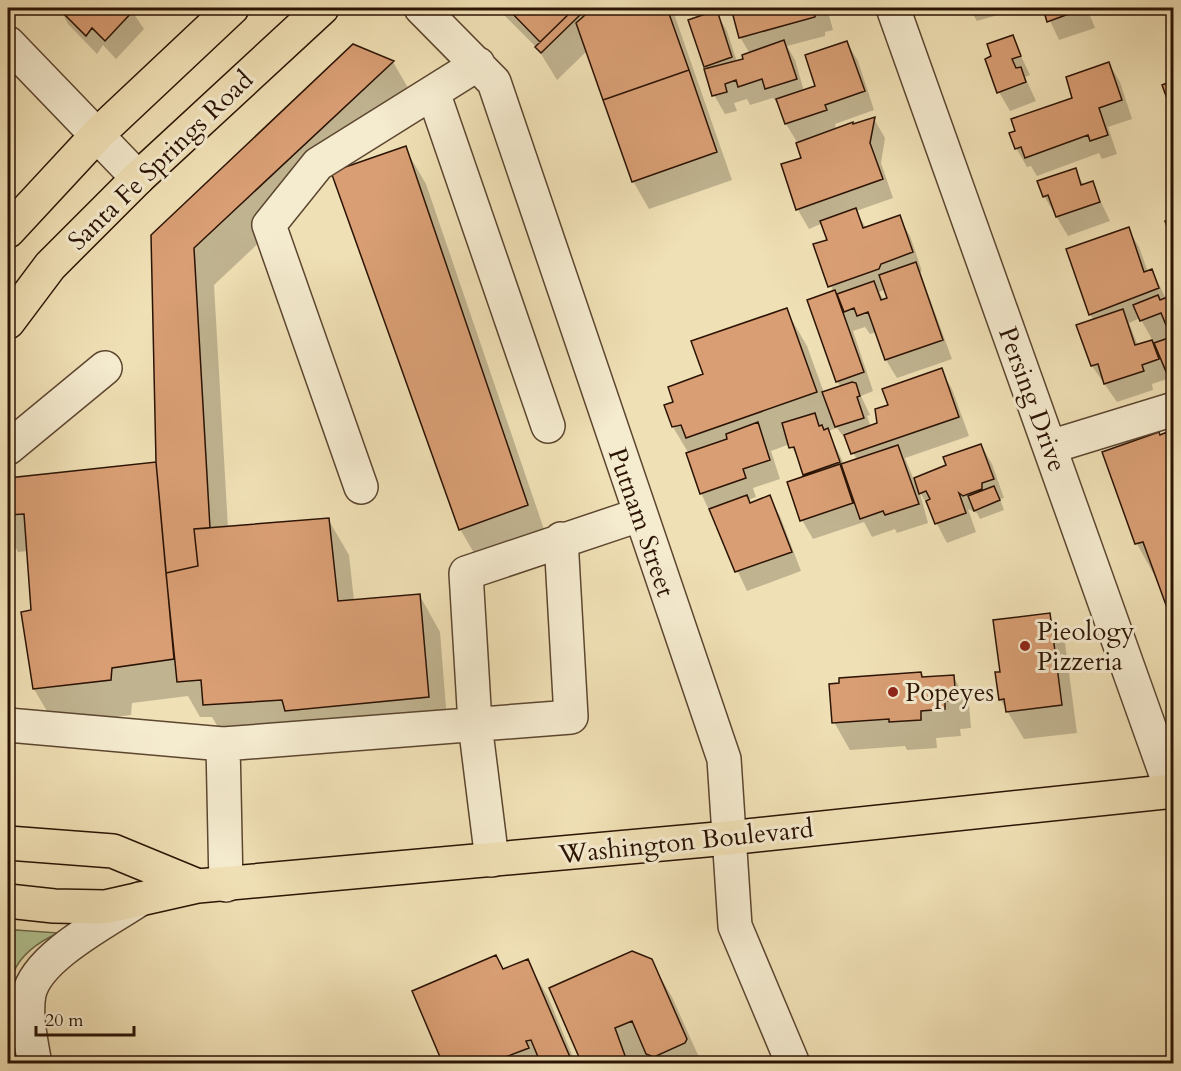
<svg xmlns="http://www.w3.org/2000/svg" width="1181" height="1071" font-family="Cardo,serif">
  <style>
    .green { fill: #b3c392; stroke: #6f6b4b; stroke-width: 1.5 }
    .shadow { fill: #0003; fill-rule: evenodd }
    .building { fill: #d99e74; stroke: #2b1304; stroke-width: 1.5 }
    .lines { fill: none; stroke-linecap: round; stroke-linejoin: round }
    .minor-casing { stroke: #5c4630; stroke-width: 36 }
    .major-casing { stroke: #2b1304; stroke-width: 36 }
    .minor { stroke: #f5ebcf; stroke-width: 33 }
    .major { stroke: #f0e0b5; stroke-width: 33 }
    .poi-dot { fill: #8f2418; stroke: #f5ebcf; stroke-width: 2 }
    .labels { text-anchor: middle; stroke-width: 6; stroke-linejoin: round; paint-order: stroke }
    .street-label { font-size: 26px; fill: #2b1304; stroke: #f5ebcf }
    .poi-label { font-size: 26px; fill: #2b1304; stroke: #f5ebcf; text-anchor: start }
  </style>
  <rect width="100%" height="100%" fill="#f0e0b5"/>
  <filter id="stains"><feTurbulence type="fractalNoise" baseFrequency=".00333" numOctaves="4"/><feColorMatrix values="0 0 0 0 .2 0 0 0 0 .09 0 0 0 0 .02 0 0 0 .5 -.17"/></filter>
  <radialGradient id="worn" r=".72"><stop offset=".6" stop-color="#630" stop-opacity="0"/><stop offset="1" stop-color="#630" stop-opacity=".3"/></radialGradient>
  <path class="green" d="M16 930 58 933C10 955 2 983 15 1032L8 1043V932Z"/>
  <path class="shadow" d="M53 8H130L144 29 116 59 103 45 97 54 68 24 63 14 61 15Z
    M497 8H672L732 180 649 209 633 181 588 50 557 80 538 49Z
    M731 8H827L833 30 825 32V36L787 46 795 60 804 91 817 87 847 43 858 61 874 110 835 124 836 129 874 119 885 138 881 163 893 198 856 211 866 228 899 217 910 236 922 271 920 272 952 359 897 378 886 360 877 332 870 334 865 327 853 331 873 391 861 396 870 415 867 416 871 427 878 424 889 406 941 370 952 389 969 436 905 458 914 480 948 466 981 445 992 464 1004 498 1000 499 1004 510 980 519 977 513 968 509 976 532 947 543 919 490 928 523 897 533 895 529 872 537 864 522 813 539 802 520 806 477 802 466 790 444 771 451 780 479 753 488 756 497 748 500 750 504 769 497 780 516 801 571 747 591 701 493 689 454 673 427 666 406 675 403 705 375 786 310 807 346 824 393 841 387 837 381 829 241 823 223 809 229 798 210 783 165 803 159 797 142 786 124 780 107 773 98 750 105 747 99 734 103 737 111 725 114 714 95 705 67 716 12 727 31 737 62 745 60 750 54 740 37ZM886 289 889 299 884 301 879 292ZM837 428 849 444 857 460 844 464 828 431Z
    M969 8H1022L977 21Z
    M1044 8H1087L1095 28 1059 40Z
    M1143 8H1159L1146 13Z
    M1169 8H1174V16L1171 12Z
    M1012 37 1030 75 1025 77 1036 101 1010 111 999 92Z
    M354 45 393 62 414 98 334 173 405 148 426 184 548 541 481 565 460 529 333 173 214 285 228 528 328 519 349 555 354 601 420 596 440 632 448 733 226 741 212 717H200L188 696 132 703 131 715 55 725 34 689 23 613 33 612 28 551 18 552 8 534V479L157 463 153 236Z
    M1109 64 1120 82 1132 119 1108 127 1117 154 1102 159 1099 153 1037 176 1031 166 1027 167 1016 148 1074 99Z
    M1075 169 1084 186 1092 183 1110 221 1068 236 1044 196Z
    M1128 229 1139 247 1148 272 1152 270 1166 299 1172 297 1174 291V385L1170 378 1152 384 1153 390 1117 402 1092 366 1078 326 1094 321 1090 314ZM1140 318 1153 341 1138 346 1129 323Z
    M1167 434 1174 446V622L1157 580 1137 544 1104 453Z
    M1049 615 1065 643 1077 733 1024 739 1000 699 1002 673Z
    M921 673 923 678 953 676 969 704 971 728 960 729 961 736 936 738 937 748 907 750 905 746 850 750 834 722Z
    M527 961 548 997 576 1064H444L504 971Z
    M651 961 672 997 702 1064H653L650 1058 637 1064H584Z"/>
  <path class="building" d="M58 8H132L134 10 105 41 92 28 86 36Z
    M507 8H575L540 42Z
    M593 8H667L689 70 603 100 576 23Z
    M731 8H823L824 11 815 13V17L739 38Z
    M1043 8H1085L1047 22Z
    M574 9 580 15 541 53 535 47Z
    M717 10 732 57 704 67 688 20Z
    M1013 35 1021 56 1012 59 1016 68 1021 67 1026 82 997 93 985 59 991 56 987 44Z
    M784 40 797 79 765 89 762 79 738 87 736 80 725 84 727 92 712 96 704 69 743 59 742 55Z
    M847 41 865 91 825 105 827 110 785 124 776 99 815 86 805 55Z
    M353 44 394 61 194 248 210 528 194 529 198 566 166 573 156 462 151 235Z
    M1109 62 1122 100 1099 108 1108 135 1090 141 1088 135 1025 158 1021 147 1015 149 1009 133 1015 131 1011 119 1072 98 1066 77Z
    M689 70 717 152 632 182 603 100Z
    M1174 80V106L1170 107 1162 85Z
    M875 117 870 143 883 179 796 210 781 164 801 158 796 143 853 122V124Z
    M406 146 528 505 459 530 331 172Z
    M1076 168 1081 185 1093 181 1100 202 1056 217 1048 195 1043 197 1037 181Z
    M856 208 863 228 900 215 913 252 881 264 879 269 828 287 813 244 827 240 820 221Z
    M1174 218V247L1165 221Z
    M1129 227 1144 272 1152 269 1159 288 1089 315 1066 249Z
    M916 262 943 340 885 360 868 312 857 316 854 308 844 312 837 294 874 281 881 300 887 298 879 275Z
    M1174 289V380L1170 381 1154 343 1171 337 1161 313 1140 321 1133 305 1158 295 1160 300 1170 296 1168 291Z
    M835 290 864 372 836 382 807 300Z
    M787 308 817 392 686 438 681 425 672 427 664 405 673 402 668 387 703 374 691 341Z
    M1123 309 1135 345 1152 340 1159 359 1142 365 1144 371 1104 384 1098 364 1091 366 1076 325Z
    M942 368 959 417 851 454 844 435 877 423 875 409 888 405 882 389Z
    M852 382 856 383 860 396 857 397 864 418 835 427 822 392Z
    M815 413 819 426 822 425 824 430 828 428 840 462 803 475 794 447 789 448 782 423Z
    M758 422 770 460 743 469 746 478 700 494 686 453 727 439 726 434Z
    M1159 432 1160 435 1167 432 1174 449V627L1143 542 1135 544 1102 452Z
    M981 444 994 479 982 483V489L963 496 959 493 966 513 935 524 926 501 930 499 926 491 919 494 914 478 946 465 943 457Z
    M898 445 919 504 885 515 883 511 860 519 841 464Z
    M156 462 174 659 112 668 111 680 33 689 21 612 31 610 24 514 8 515V478Z
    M840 464 853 503 800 521 787 482Z
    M994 486 1000 500 974 511 968 496Z
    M747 495 750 503 770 495 792 552 735 572 709 509Z
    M329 518 338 601 420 594 429 697 285 711 282 700 203 705 201 680 177 682 166 573 198 566 194 529Z
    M1050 613 1062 705 1006 712 1004 699 999 700 995 672H1000L993 620Z
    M921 672 922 677 954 675 956 701H945V709L921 711V720L889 722V719L832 723 829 684 839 683V678Z
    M632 951 652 959 687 1039 685 1043 654 1057 646 1054 632 1021 615 1028 628 1064H582L549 988Z
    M496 955 503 969 528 959 573 1064H541L531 1040 526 1041 529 1048 487 1064H443L412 991Z"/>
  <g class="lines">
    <g class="minor-casing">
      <path id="minor" d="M421 8 494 82 724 759 735 926 793 1064
        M893 8 1172 791
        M8 43 138 178
        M433 92 548 426
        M1050 447 1174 409
        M8 448 105 368
        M361 487 269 225 318 164 478 64
        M8 725 223 744 571 717 561 539
        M223 744 226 885
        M492 860 475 724 466 573 639 515
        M35 1064C31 1042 25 1016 29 994 37 956 109 920 140 899"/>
    </g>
    <g class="major-casing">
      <path id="major" d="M8 231 98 134 232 8
        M8 322 50 266 138 178 322 8
        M8 843 113 851 198 886
        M8 901 54 906 105 907 198 886 728 838 1174 791"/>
    </g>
    <use href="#minor" class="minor"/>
    <use href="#major" class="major"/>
  </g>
  <g class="poi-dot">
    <circle cx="1025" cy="646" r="6"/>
    <circle cx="893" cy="692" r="6"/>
  </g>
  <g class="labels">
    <g class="street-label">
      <text transform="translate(160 160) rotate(-44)" y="9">Santa Fe Springs Road</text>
      <text transform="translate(1033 399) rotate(70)" y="9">Persing Drive</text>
      <text transform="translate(642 522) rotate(71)" y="9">Putnam Street</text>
      <text transform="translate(686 841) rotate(-6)" y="9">Washington Boulevard</text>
    </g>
    <g class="poi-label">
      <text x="1037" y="640">Pieology<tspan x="1037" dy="30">Pizzeria</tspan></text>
      <text x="905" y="701">Popeyes</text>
    </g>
  </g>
  <rect width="1181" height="1071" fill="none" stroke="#f0e0b5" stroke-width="30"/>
  <rect x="9" y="9" width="1163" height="1053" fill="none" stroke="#2b1304" stroke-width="3"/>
  <rect x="15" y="15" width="1151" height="1041" fill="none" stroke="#2b1304" stroke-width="1.5"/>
  <path d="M36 1026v9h98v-9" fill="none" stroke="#2b1304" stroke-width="3"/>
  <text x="45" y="1026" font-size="18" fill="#2b1304" stroke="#f5ebcf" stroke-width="4.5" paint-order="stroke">20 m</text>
  <rect width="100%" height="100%" filter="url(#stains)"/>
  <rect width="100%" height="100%" fill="url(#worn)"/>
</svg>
